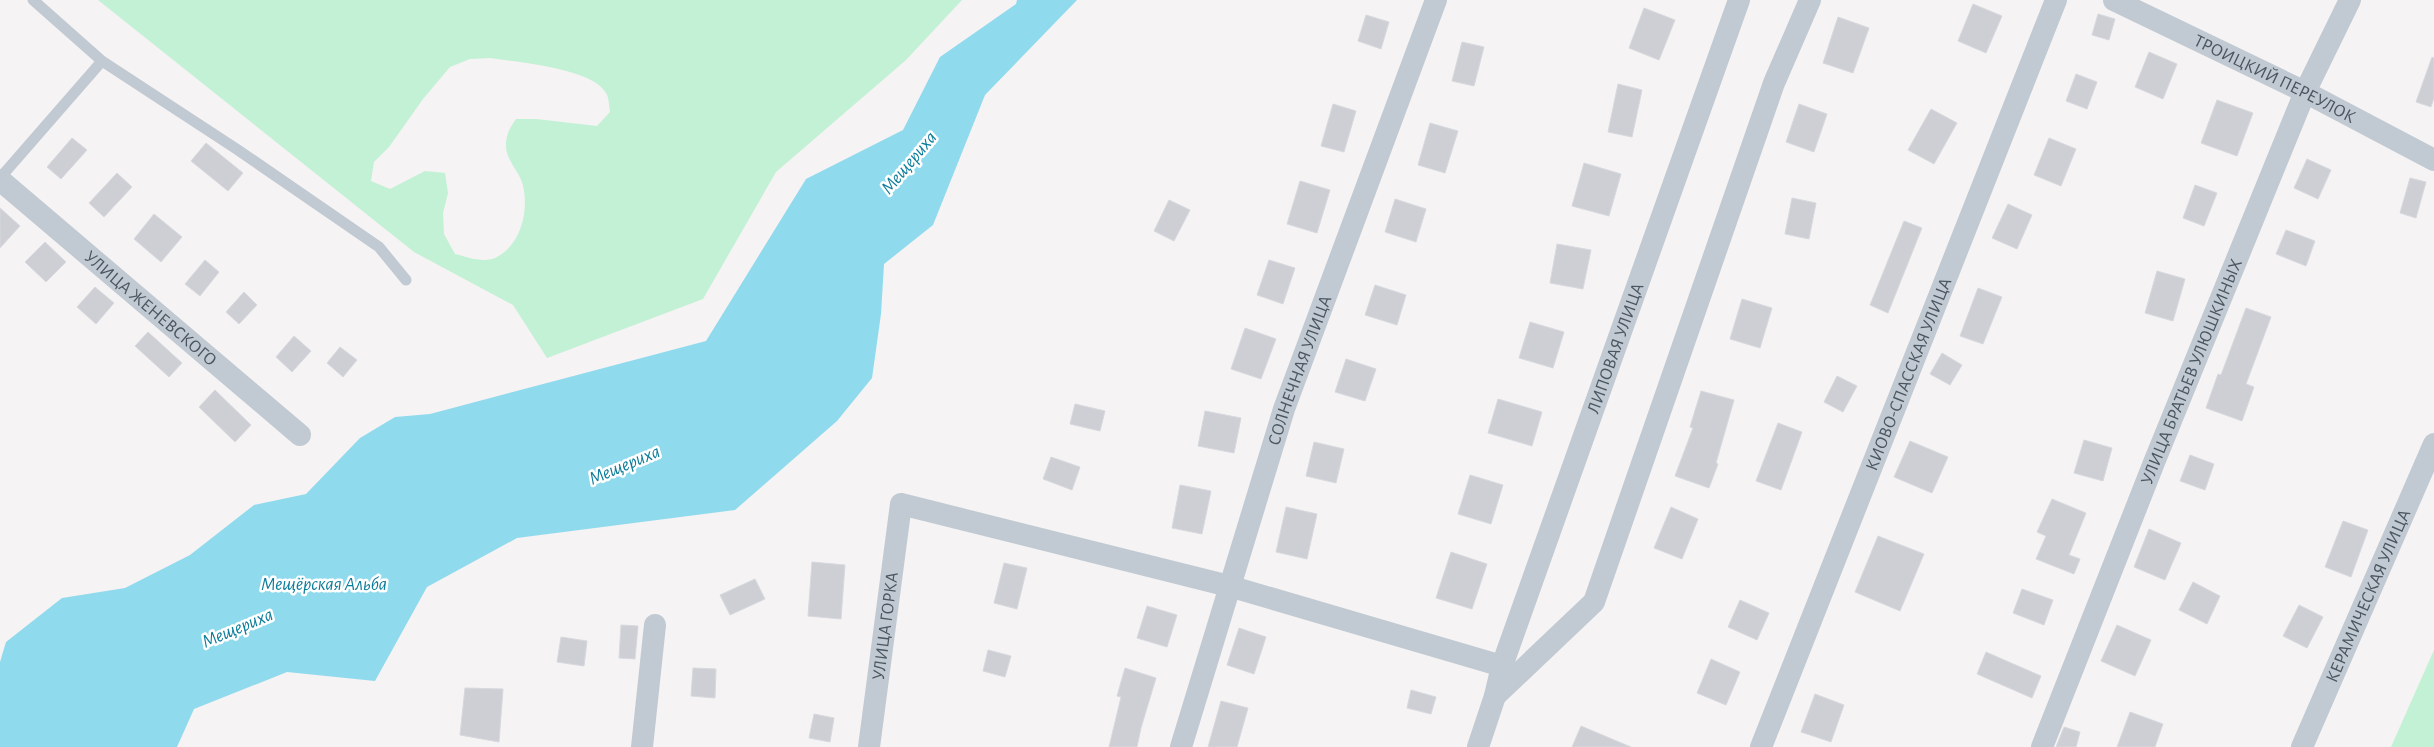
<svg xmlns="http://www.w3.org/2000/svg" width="2434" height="747" font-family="'Alegreya Sans',sans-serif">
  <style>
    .green { fill: #c3f1d5; fill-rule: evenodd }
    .water { fill: #90daee }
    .building { fill: #cdcfd5; stroke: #d7d9de }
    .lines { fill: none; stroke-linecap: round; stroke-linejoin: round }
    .service { stroke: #c1cad2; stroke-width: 11 }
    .minor { stroke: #c1cad2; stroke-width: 22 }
    .labels { text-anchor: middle; stroke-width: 5; stroke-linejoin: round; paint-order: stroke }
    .street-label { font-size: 18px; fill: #4a5661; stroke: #fff }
    .water-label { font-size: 19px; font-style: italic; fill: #0c7c9b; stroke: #fff }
  </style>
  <rect width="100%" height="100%" fill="#f5f3f3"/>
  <path class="green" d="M98 0H962L906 60 776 172 703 299 547 358 513 305 414 252ZM490 58C516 62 593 68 606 93 609 97 609 106 610 112L597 126 536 119H516C509 129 506 135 506 147 507 162 521 173 523 186 529 211 521 244 497 257 485 264 467 257 455 254L444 234 443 213 448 193 445 173 425 171 390 189 371 181 374 162 389 147 423 99 450 67 470 59Z
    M2434 650V747H2391Z"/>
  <path class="water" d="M1017 0H1077L985 95 933 225 884 264 881 314 872 378 837 421 735 510 517 538 427 587 375 681 287 672 194 709 177 747H0V662L6 642 62 598 125 588 190 555 254 505 306 494 360 438 395 417 430 414 706 341 806 179 903 130 940 57 1016 4Z"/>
  <path class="building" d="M1973 4 2002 16 1986 53 1958 41Z
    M1644 8 1675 20 1659 60 1629 48Z
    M2098 14 2115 19 2109 40 2092 35Z
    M1366 15 1389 22 1381 49 1358 41Z
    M1838 17 1869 28 1853 73 1823 63Z
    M1462 42 1484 47 1474 86 1452 81Z
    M2149 52 2177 64 2163 99 2135 87Z
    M2432 57 2434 58V98L2431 107 2416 102Z
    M2076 74 2097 82 2087 109 2066 101Z
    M1618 84 1642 90 1632 137 1608 132Z
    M2217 100 2253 113 2237 156 2201 143Z
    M1333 104 1356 111 1344 152 1321 146Z
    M1799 104 1827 114 1814 152 1786 142Z
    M1931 109 1957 123 1934 164 1908 150Z
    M1430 123 1458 131 1445 173 1418 165Z
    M72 138 87 150 61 179 47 167Z
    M2049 138 2076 149 2061 186 2034 175Z
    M206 143 243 173 228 191 191 161Z
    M2307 159 2331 170 2318 199 2294 188Z
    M1584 163 1621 174 1609 216 1572 206Z
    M117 173 132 187 104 217 89 203Z
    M2410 178 2426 182 2416 218 2400 213Z
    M1300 181 1330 190 1317 233 1287 224Z
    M2195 185 2217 193 2204 226 2183 218Z
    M1792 198 1816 203 1809 239 1785 234Z
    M1395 199 1426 209 1416 242 1385 232Z
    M1169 200 1190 210 1174 241 1154 231Z
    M2008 204 2032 215 2017 249 1992 238Z
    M0 208 20 226 0 248Z
    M154 214 182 237 161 262 134 239Z
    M1904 221 1922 228 1888 313 1870 305Z
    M2286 230 2315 241 2306 266 2276 254Z
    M45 242 66 262 46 282 25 262Z
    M1557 244 1591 250 1583 289 1550 283Z
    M205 260 219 272 200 296 185 284Z
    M1269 260 1295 268 1283 304 1257 295Z
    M2157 271 2185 279 2173 321 2145 313Z
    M1375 285 1406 295 1397 325 1365 315Z
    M95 287 114 303 96 324 77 307Z
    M1978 288 2002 297 1983 344 1960 336Z
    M244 292 257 305 239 324 226 312Z
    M1742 299 1772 308 1760 348 1730 339Z
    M2246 308 2271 317 2246 384 2254 387 2242 421 2206 408 2218 374 2221 375Z
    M1530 322 1564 332 1553 368 1519 358Z
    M1245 328 1276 339 1261 379 1231 369Z
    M148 332 182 363 169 377 135 346Z
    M294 336 311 351 292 372 276 357Z
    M340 347 357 360 343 377 327 363Z
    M1942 353 1962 365 1950 385 1930 374Z
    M1346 359 1376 369 1365 401 1335 392Z
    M1837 376 1857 386 1843 412 1824 402Z
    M215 390 251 425 235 442 199 407Z
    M1701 391 1734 400 1716 463 1718 464 1709 488 1675 476 1693 428 1690 427Z
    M1498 399 1542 412 1532 446 1488 433Z
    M1075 404 1105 411 1100 431 1070 424Z
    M1205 411 1241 418 1234 453 1198 446Z
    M1778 423 1802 432 1781 490 1756 481Z
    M2084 440 2112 448 2103 481 2074 473Z
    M1910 441 1948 457 1932 493 1894 477Z
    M1314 442 1344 449 1336 483 1306 476Z
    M2190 455 2214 464 2205 490 2180 481Z
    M1051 457 1080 467 1072 490 1043 479Z
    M1470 475 1503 485 1491 524 1458 514Z
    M1180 485 1211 491 1202 534 1172 528Z
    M2052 499 2086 513 2069 555 2080 559 2074 574 2036 559 2046 536 2037 532Z
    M1286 507 1317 514 1307 559 1276 552Z
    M1671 507 1698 519 1682 559 1654 548Z
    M2343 521 2368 530 2351 577 2325 567Z
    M2149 529 2181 543 2165 580 2134 567Z
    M1878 536 1924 554 1900 611 1855 592Z
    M1451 552 1487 564 1472 609 1436 598Z
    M812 562 845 565 841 619 808 616Z
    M1004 563 1027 568 1017 609 994 603Z
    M755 579 765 599 730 615 720 595Z
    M2193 582 2220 596 2207 624 2179 610Z
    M2022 589 2053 600 2044 625 2013 613Z
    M1740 600 1769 613 1757 640 1728 627Z
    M2299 605 2323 617 2307 648 2283 636Z
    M1147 606 1177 615 1167 647 1137 638Z
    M621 625 638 626 635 659 619 658Z
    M2117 625 2151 640 2135 676 2101 661Z
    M1239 628 1266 637 1254 674 1227 665Z
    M561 637 587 641 584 666 557 662Z
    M988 650 1011 656 1005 677 983 671Z
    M1986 652 2041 676 2032 698 1977 674Z
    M1711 659 1740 672 1726 705 1697 693Z
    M693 668 716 669 715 698 691 696Z
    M1125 668 1156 678 1141 728 1137 747H1109L1121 697 1117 696Z
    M465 688 503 689 499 742 460 735Z
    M1411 690 1436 697 1431 714 1407 708Z
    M1815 694 1844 705 1831 742 1801 732Z
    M1221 701 1248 708 1237 747H1208Z
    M2130 712 2163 724 2155 747H2117Z
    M814 714 834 718 830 742 809 738Z
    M1581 726 1631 747H1572Z
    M2064 727 2080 732 2076 747H2056Z"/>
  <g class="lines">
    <path class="service" d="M33 0 102 61 238 150 379 247 406 280
      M0 178 102 61"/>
    <g class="minor">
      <path id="s1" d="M2114 0 2305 92 2434 160"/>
      <path id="s2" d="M0 180 300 435"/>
      <path d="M1495 696 1594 602 1774 83 1810 0"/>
      <path d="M642 747 655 625"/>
      <path id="s3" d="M869 747 901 504 1229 586 1502 666"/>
      <path id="s4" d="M1181 747 1284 409 1436 0"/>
      <path id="s5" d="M1478 747 1495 696 1502 666 1739 0"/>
      <path id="s6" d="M1761 747 2056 0"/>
      <path id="s7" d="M2042 747 2155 460 2305 92 2350 0"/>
      <path id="s8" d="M2302 747 2434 444"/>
    </g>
  </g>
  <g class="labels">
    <g class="street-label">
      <text dy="6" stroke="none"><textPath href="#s1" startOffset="179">ТРОИЦКИЙ ПЕРЕУЛОК</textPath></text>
      <text dy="6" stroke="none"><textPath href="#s2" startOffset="198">УЛИЦА ЖЕНЕВСКОГО</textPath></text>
      <text dy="6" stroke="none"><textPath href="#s5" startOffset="422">ЛИПОВАЯ УЛИЦА</textPath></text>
      <text dy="6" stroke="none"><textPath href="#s4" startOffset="395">СОЛНЕЧНАЯ УЛИЦА</textPath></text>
      <text dy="6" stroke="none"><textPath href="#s7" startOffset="404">УЛИЦА БРАТЬЕВ УЛЮШКИНЫХ</textPath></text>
      <text dy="6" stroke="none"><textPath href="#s6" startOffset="401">КИОВО-СПАССКАЯ УЛИЦА</textPath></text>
      <text dy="6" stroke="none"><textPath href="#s8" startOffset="165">КЕРАМИЧЕСКАЯ УЛИЦА</textPath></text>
      <text dy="6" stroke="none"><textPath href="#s3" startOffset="122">УЛИЦА ГОРКА</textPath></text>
    </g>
    <g class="water-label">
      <text transform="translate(908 162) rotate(-50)" y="7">Мещериха</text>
      <text transform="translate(624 464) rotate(-23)" y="7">Мещериха</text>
      <text x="324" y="590">Мещёрская Альба</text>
      <text transform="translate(237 627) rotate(-23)" y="7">Мещериха</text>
    </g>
  </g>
</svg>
